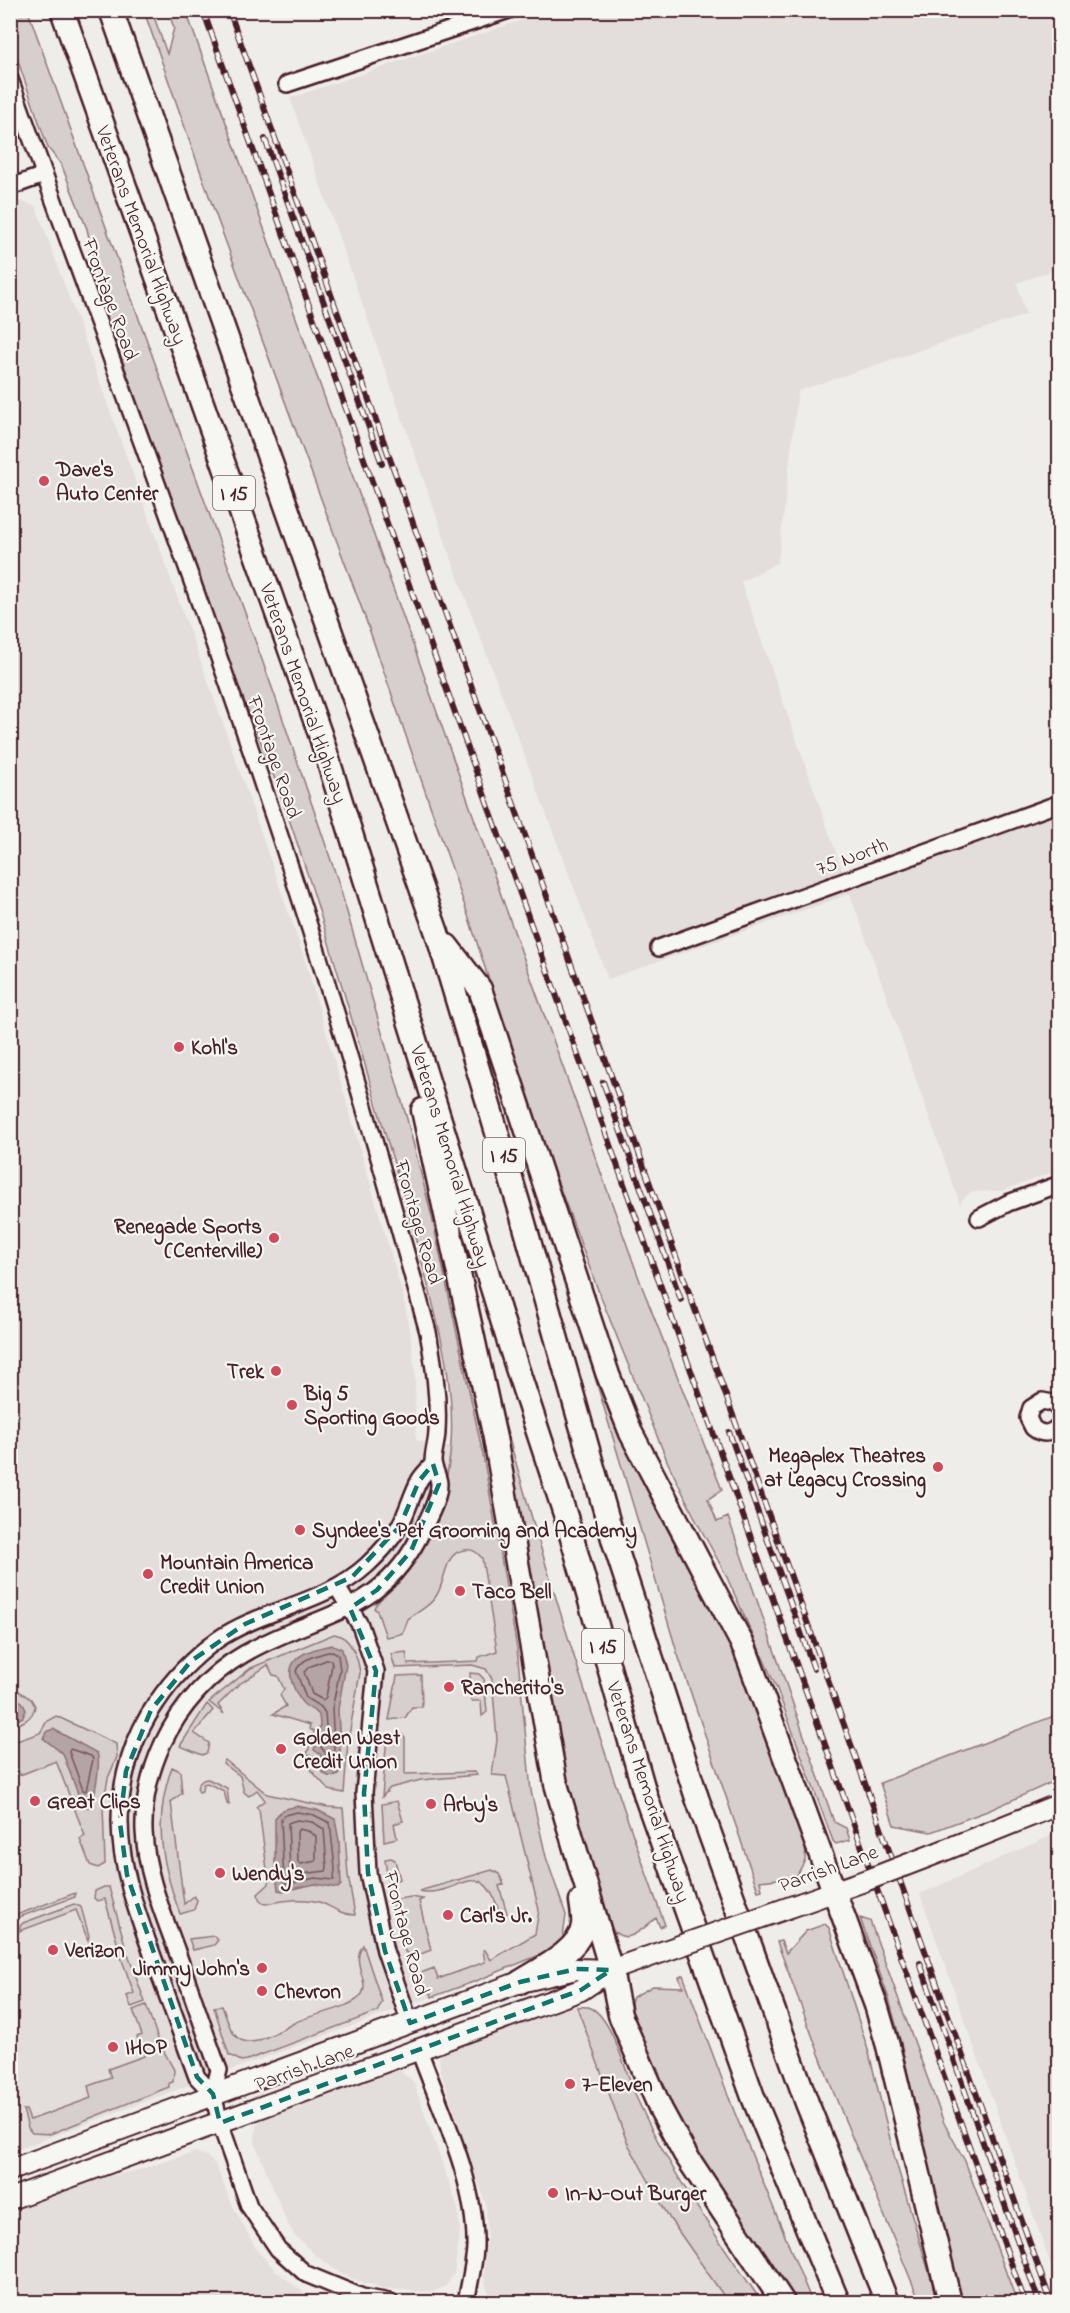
<svg xmlns="http://www.w3.org/2000/svg" width="1070" height="2313" font-family="'Indie Flower',sans-serif">
  <style>
    .built { fill: #e3dedc }
    .green { fill: #d7cfce; stroke: #90777c; stroke-width: 1.5 }
    .water { fill: #b4a4a5; stroke: #8a6f74; stroke-width: 1.5 }
    .lines { fill: none; stroke-linecap: round; stroke-linejoin: round }
    .shore { stroke: #74545c; stroke-width: 1.5 }
    .minor-casing { stroke: #4a1f2b; stroke-width: 20 }
    .major-casing { stroke: #4a1f2b; stroke-width: 24 }
    .highway-casing { stroke: #4a1f2b; stroke-width: 27 }
    .minor { stroke: #f6f6f2; stroke-width: 15 }
    .major { stroke: #f6f6f2; stroke-width: 20 }
    .highway { stroke: #f6f6f2; stroke-width: 22 }
    .rail-casing { stroke: #4a1f2b; stroke-width: 6 }
    .rail { stroke: #f6f6f2; stroke-width: 4; stroke-dasharray: 11; stroke-linecap: butt }
    .major-bridge-casing { stroke: #4a1f2b; stroke-width: 24; stroke-linecap: butt }
    .major-bridge { stroke: #f6f6f2; stroke-width: 20 }
    .marked { fill: none; stroke: #0f766e; stroke-width: 4.5; stroke-dasharray: 12 8; stroke-linejoin: round }
    .poi-dot { fill: #d1495b; stroke: #f6f6f2; stroke-width: 2 }
    .labels { text-anchor: middle; stroke-width: 4.5; stroke-linejoin: round; paint-order: stroke }
    .shield { fill: #f6f6f2; stroke: #7e6067; stroke-width: 1.5 }
    .shield-label { font-size: 20px; font-weight: bold; fill: #4a1f2b }
    .street-label { font-size: 21px; fill: #4a1f2b; stroke: #f6f6f2 }
    .poi-label { font-size: 21px; font-weight: bold; fill: #4a1f2b; stroke: #f6f6f2; text-anchor: start }
  </style>
  <rect width="100%" height="100%" fill="#efedea"/>
  <filter id="ink" filterUnits="userSpaceOnUse"><feTurbulence type="fractalNoise" baseFrequency=".0167" numOctaves="2"/><feDisplacementMap in="SourceGraphic" scale="12" xChannelSelector="R" yChannelSelector="G"/><feConvolveMatrix kernelMatrix="1 2 1 2 8 2 1 2 1" color-interpolation-filters="sRGB"/></filter>
  <g filter="url(#ink)">
    <path class="built" d="M549 11H1057L1060 18 1059 268 1017 283 1026 315 798 391 778 562 741 582 849 889V885L1059 808V1170L1002 1191 971 1192 963 1199 960 1204 850 894 608 979 458 578 290 98Z
      M17 200 36 206 224 726 305 960 402 1292 410 1329 415 1372 416 1440 483 1455 517 1648 531 1791 546 1857 566 1915V1923L559 1943 543 1954 476 1981 165 2094 11 2152 10 202Z
      M1059 1832V2288L920 1894Z
      M575 2003 625 2136 727 2302H502L491 2296 486 2287 484 2275 487 2231 486 2205 440 2069 439 2057 444 2052 508 2025Z
      M390 2070 400 2071 411 2079 415 2086 458 2208 460 2232 454 2274 445 2287 432 2292 387 2289 358 2281 340 2273 315 2255 295 2236 286 2221 255 2143 256 2126 266 2115Z
      M195 2152 206 2156 215 2164 231 2202 256 2249 276 2271 316 2302H11V2208L83 2182 141 2169Z"/>
    <path class="green" d="M10 11H28L275 696 338 881 407 1119 432 1217 483 1455 517 1648 531 1791 546 1857 566 1915 563 1937 549 1951 476 1981 432 1997 431 1993 418 1989 413 1976 434 1968 438 1979 485 1962 483 1950H485L491 1960 535 1934 539 1910 506 1776 492 1775 497 1740 492 1679 486 1669 472 1665 395 1668 391 1654 406 1652 408 1664 478 1661 479 1657 497 1651 482 1558C477 1552 473 1549 465 1550 442 1552 447 1585 434 1599 428 1607 416 1613 408 1619 402 1636 406 1633 386 1637L377 1611 374 1608C380 1596 393 1590 401 1580 427 1547 441 1510 448 1469 460 1400 440 1329 422 1263 409 1213 394 1163 379 1113 338 972 298 828 241 693L109 323 87 229 61 164 48 148 11 41Z
      M144 11H152L167 54 174 28 168 11H186L414 647 506 909 641 1284 722 1490 708 1499 717 1522 728 1517 834 1822 846 1828 850 1840 836 1844 833 1841 777 1689 725 1573 698 1524 668 1463 598 1290 533 1116 469 918 366 620 214 210Z
      M571 1297 627 1449 653 1503 732 1649 758 1709 806 1845 805 1860 796 1877 760 1881 762 1890 758 1891 676 1649Z
      M492 1378C543 1562 599 1745 665 1925L660 1927 656 1918C641 1930 626 1948 610 1927L569 1807Z
      M334 1634C351 1636 358 1658 360 1673L348 1741 344 1793 329 1790 310 1769 313 1756 307 1755 314 1731 309 1729 310 1725 273 1714 286 1706 280 1695 284 1689 278 1676 273 1675 268 1665 238 1685 218 1705 224 1714 209 1702 251 1668Z
      M470 1673 479 1674 484 1679 487 1712 482 1716 481 1701H471Z
      M421 1675 422 1707H412L405 1718 389 1720 397 1676Z
      M11 1686 31 1699 35 1706C33 1719 22 1723 11 1727Z
      M207 1704 213 1710 194 1733 209 1743 207 1753 202 1755 180 1746Z
      M1059 1714V1779L990 1810 931 1832 894 1825 880 1783Z
      M56 1716 116 1744 117 1757 108 1778 103 1806 105 1864 98 1868 90 1865 80 1839 85 1836 56 1761 20 1775 11 1759V1743L40 1733 47 1721Z
      M401 1734 405 1738V1774L475 1772 477 1775 421 1780 390 1788 382 1797 387 1735Z
      M225 1760 267 1794 328 1807 343 1808 348 1875 355 1915C340 1915 332 1906 319 1902 301 1897 283 1901 265 1904L260 1901 258 1894 269 1884 259 1810 256 1807 265 1800 257 1790 249 1796 244 1792 240 1776 223 1763Z
      M172 1767 180 1771 182 1793 171 1802 184 1904 194 1896 197 1900 194 1910 180 1914C161 1862 153 1820 172 1767Z
      M208 1779 227 1788 229 1805 227 1804 224 1791 207 1783 203 1784 202 1791 199 1792 197 1788C199 1782 202 1779 208 1779Z
      M397 1801 403 1821 394 1824 397 1838 384 1841 382 1804Z
      M391 1858 395 1860 400 1879 388 1883 385 1859Z
      M492 1870 499 1874 504 1884 499 1886 507 1913 504 1916 500 1914C480 1850 460 1899 419 1891Z
      M104 1887H109L127 1952 145 2002 131 2007 127 1996 134 1993 122 1960 105 1899 97 1901 94 1898 95 1891Z
      M75 1893V1897L19 1917 11 1931V1917Z
      M411 1897 423 1899 419 1901 431 1950 413 1957 405 1952 392 1900Z
      M74 1904 81 1907 89 1936 88 1940 76 1910 20 1931V1926L23 1923Z
      M860 1918 870 1921 944 2123 965 2161 1017 2302H957L901 2043 889 1999Z
      M825 1924 829 1928 869 2053 895 2159 938 2302H920L833 2091 777 1942 781 1941 786 1953 806 1931Z
      M214 1936 218 1940 214 1945 193 1950 189 1939Z
      M363 1945 382 2002 377 2012 247 2060 241 2061 229 2055 214 2007 222 2006C227 2018 230 2036 243 2041 248 2043 252 2042 257 2041 270 2036 282 2030 294 2023 310 2014 353 2009 362 1994 370 1980 350 1964 363 1945Z
      M683 1975 734 2111 812 2302H793L681 2132 634 2025 631 2002 633 1997 653 1986 683 1987 679 1977Z
      M146 2005 160 2044 174 2070 173 2082 169 2083V2087L50 2134 32 2133 28 2128 23 2110H26L30 2120 91 2098 88 2086 111 2078 108 2069 144 2056 137 2037 142 2035 133 2010Z
      M577 2007C582 2007 587 2006 591 2008 611 2017 626 2071 634 2092 667 2168 715 2235 762 2302H728L670 2219 627 2142Z"/>
    <path class="water" d="M333 1645 342 1649 346 1665 338 1709 341 1767 339 1775C329 1779 324 1775 319 1767L321 1755 314 1750 320 1725 319 1715C314 1709 305 1708 301 1701 277 1664 297 1651 333 1645Z
      M11 1694 22 1702 26 1710 23 1717 11 1723Z
      M53 1729 97 1753C101 1762 95 1798 90 1807H83L63 1754 43 1738 48 1731Z
      M297 1806 317 1810 335 1819 339 1841 341 1885 338 1888 315 1884 283 1891 278 1890 275 1863V1818L282 1810Z"/>
    <g class="lines">
      <path class="shore" d="M333 1651 338 1655 340 1670 332 1709 335 1766 332 1771 326 1767V1754L321 1747 326 1726 325 1713 321 1707 306 1698 296 1671C301 1658 320 1654 333 1651Z
        M326 1660H331L332 1665 326 1697 323 1700 312 1694 304 1672 309 1667Z
        M70 1749 91 1756 93 1759 86 1791 83 1790 69 1752Z
        M297 1812 314 1815 330 1823 335 1868 334 1880 315 1878 287 1884 284 1882 281 1819 285 1815Z
        M297 1820 312 1822 324 1829 327 1868 326 1871 293 1875 290 1873 288 1823Z
        M299 1829 308 1831 316 1836V1861L301 1864 298 1862 297 1832Z"/>
      <g class="minor-casing">
        <path id="minor" d="M10 79C95 317 185 553 265 792 326 970 378 1150 428 1332 434 1365 439 1397 437 1431 437 1441 433 1452 433 1462 434 1470 439 1477 439 1484 439 1498 430 1515 424 1527 383 1617 318 1611 244 1654 209 1674 180 1707 163 1743 150 1771 143 1801 144 1831 146 1873 162 1911 176 1949 190 1988 203 2027 217 2065L219 2070 213 2094 220 2123 249 2206 278 2249 306 2274 362 2297 390 2302
          M287 84 509 10
          M10 187 44 175
          M659 948 1060 803
          M979 1218 1008 1203 1060 1184
          M1060 1411 1053 1403 1042 1401 1031 1408 1028 1418 1033 1428C1043 1436 1052 1434 1060 1424
          M337 1587 360 1625 376 1671 364 1793 368 1873 385 1951 410 2023
          M419 2050C441 2111 477 2183 475 2248 474 2266 469 2285 466 2302
          M213 2094 197 2077C183 2039 169 2001 155 1962 139 1918 120 1869 120 1821 120 1779 133 1736 157 1702 173 1678 194 1657 217 1640 264 1608 325 1604 367 1565 380 1553 393 1539 401 1523 408 1510 412 1494 419 1481 422 1475 429 1469 433 1464"/>
      </g>
      <g class="major-casing">
        <path id="major" d="M940 1852 1060 1804
          M802 1903 867 1880
          M10 2170 520 1982 576 1969 611 1970
          M10 2199 581 1990 611 1970 642 1959"/>
      </g>
      <g class="highway-casing">
        <path id="highway" d="M62 10 320 734 517 1368 566 1517 646 1797 753 2097 838 2302
          M111 10 437 933 520 1209 614 1542 697 1798 807 2103 887 2302
          M447 946 480 989 608 1375 631 1433 745 1649 876 2005 888 2046 950 2302
          M423 1110 495 1438 556 1784 611 1970 620 2015 661 2110 685 2154 783 2302
          M520 1982C539 1970 581 1950 583 1925 584 1918 582 1909 581 1901"/>
      </g>
      <use href="#minor" class="minor"/>
      <use href="#major" class="major"/>
      <use href="#highway" class="highway"/>
      <g class="rail-casing">
        <path id="rail" d="M203 10 1025 2302
          M229 10 1051 2302
          M265 139 382 464
          M603 1082 681 1300
          M729 1432 814 1669
          M920 1963 1039 2302"/>
      </g>
      <use href="#rail" class="rail"/>
      <g class="major-bridge-casing">
        <path id="major-bridge" d="M867 1880 940 1852
          M642 1959 802 1903"/>
      </g>
      <use href="#major-bridge" class="major-bridge"/>
    </g>
  </g>
  <path class="marked" d="M433 1464 439 1484 411 1551 377 1590 350 1608 376 1671 364 1793 368 1873 385 1951 410 2023 520 1982 576 1969 611 1970 581 1990 220 2123 213 2094 197 2077 127 1875 120 1823 126 1771 151 1710 191 1661 245 1624 352 1577 400 1526 419 1481Z"/>
  <g class="poi-dot">
    <circle cx="44" cy="481" r="6"/>
    <circle cx="179" cy="1047" r="6"/>
    <circle cx="274" cy="1238" r="6"/>
    <circle cx="276" cy="1371" r="6"/>
    <circle cx="292" cy="1405" r="6"/>
    <circle cx="938" cy="1467" r="6"/>
    <circle cx="300" cy="1530" r="6"/>
    <circle cx="148" cy="1574" r="6"/>
    <circle cx="460" cy="1591" r="6"/>
    <circle cx="449" cy="1687" r="6"/>
    <circle cx="281" cy="1749" r="6"/>
    <circle cx="35" cy="1801" r="6"/>
    <circle cx="431" cy="1804" r="6"/>
    <circle cx="220" cy="1873" r="6"/>
    <circle cx="448" cy="1915" r="6"/>
    <circle cx="53" cy="1950" r="6"/>
    <circle cx="262" cy="1968" r="6"/>
    <circle cx="262" cy="1991" r="6"/>
    <circle cx="113" cy="2047" r="6"/>
    <circle cx="570" cy="2084" r="6"/>
    <circle cx="553" cy="2193" r="6"/>
  </g>
  <g class="labels">
    <g class="shield">
      <rect x="213" y="476" width="42" height="34" rx="4.5"/>
      <rect x="483" y="1138" width="42" height="34" rx="4.5"/>
      <rect x="582" y="1629" width="42" height="34" rx="4.5"/>
    </g>
    <g class="shield-label">
      <text x="234" y="500">I 15</text>
      <text x="504" y="1162">I 15</text>
      <text x="603" y="1653">I 15</text>
    </g>
    <g class="street-label">
      <text transform="translate(142 235) rotate(70)" y="7">Veterans Memorial Highway</text>
      <text transform="translate(111 299) rotate(70)" y="7">Frontage Road</text>
      <text transform="translate(304 693) rotate(71)" y="7">Veterans Memorial Highway</text>
      <text transform="translate(275 757) rotate(71)" y="7">Frontage Road</text>
      <text transform="translate(852 856) rotate(-20)" y="7">75 North</text>
      <text transform="translate(451 1156) rotate(73)" y="7">Veterans Memorial Highway</text>
      <text transform="translate(419 1222) rotate(74)" y="7">Frontage Road</text>
      <text transform="translate(649 1792) rotate(72)" y="7">Veterans Memorial Highway</text>
      <text transform="translate(828 1868) rotate(-20)" y="7">Parrish Lane</text>
      <text transform="translate(407 1933) rotate(75)" y="7">Frontage Road</text>
      <text transform="translate(304 2067) rotate(-20)" y="7">Parrish Lane</text>
    </g>
    <g class="poi-label">
      <text x="56" y="476">Dave's<tspan x="56" dy="24">Auto Center</tspan></text>
      <text x="191" y="1054">Kohl's</text>
      <text x="262" y="1233" text-anchor="end">Renegade Sports<tspan x="262" dy="24">(Centerville)</tspan></text>
      <text x="264" y="1378" text-anchor="end">Trek</text>
      <text x="304" y="1400">Big 5<tspan x="304" dy="24">Sporting Goods</tspan></text>
      <text x="926" y="1462" text-anchor="end">Megaplex Theatres<tspan x="926" dy="24">at Legacy Crossing</tspan></text>
      <text x="312" y="1537">Syndee's Pet Grooming and Academy</text>
      <text x="160" y="1569">Mountain America<tspan x="160" dy="24">Credit Union</tspan></text>
      <text x="472" y="1598">Taco Bell</text>
      <text x="461" y="1694">Rancherito's</text>
      <text x="293" y="1744">Golden West<tspan x="293" dy="24">Credit Union</tspan></text>
      <text x="47" y="1808">Great Clips</text>
      <text x="443" y="1811">Arby's</text>
      <text x="232" y="1880">Wendy's</text>
      <text x="460" y="1922">Carl's Jr.</text>
      <text x="65" y="1957">Verizon</text>
      <text x="250" y="1975" text-anchor="end">Jimmy John's</text>
      <text x="274" y="1998">Chevron</text>
      <text x="125" y="2054">IHOP</text>
      <text x="582" y="2091">7-Eleven</text>
      <text x="565" y="2200">In-N-Out Burger</text>
    </g>
  </g>
  <rect width="1070" height="2313" fill="none" stroke="#f6f6f2" stroke-width="36"/>
  <rect x="18" y="18" width="1034" height="2277" fill="none" stroke="#4a1f2b" stroke-width="2" filter="url(#ink)"/>
</svg>
